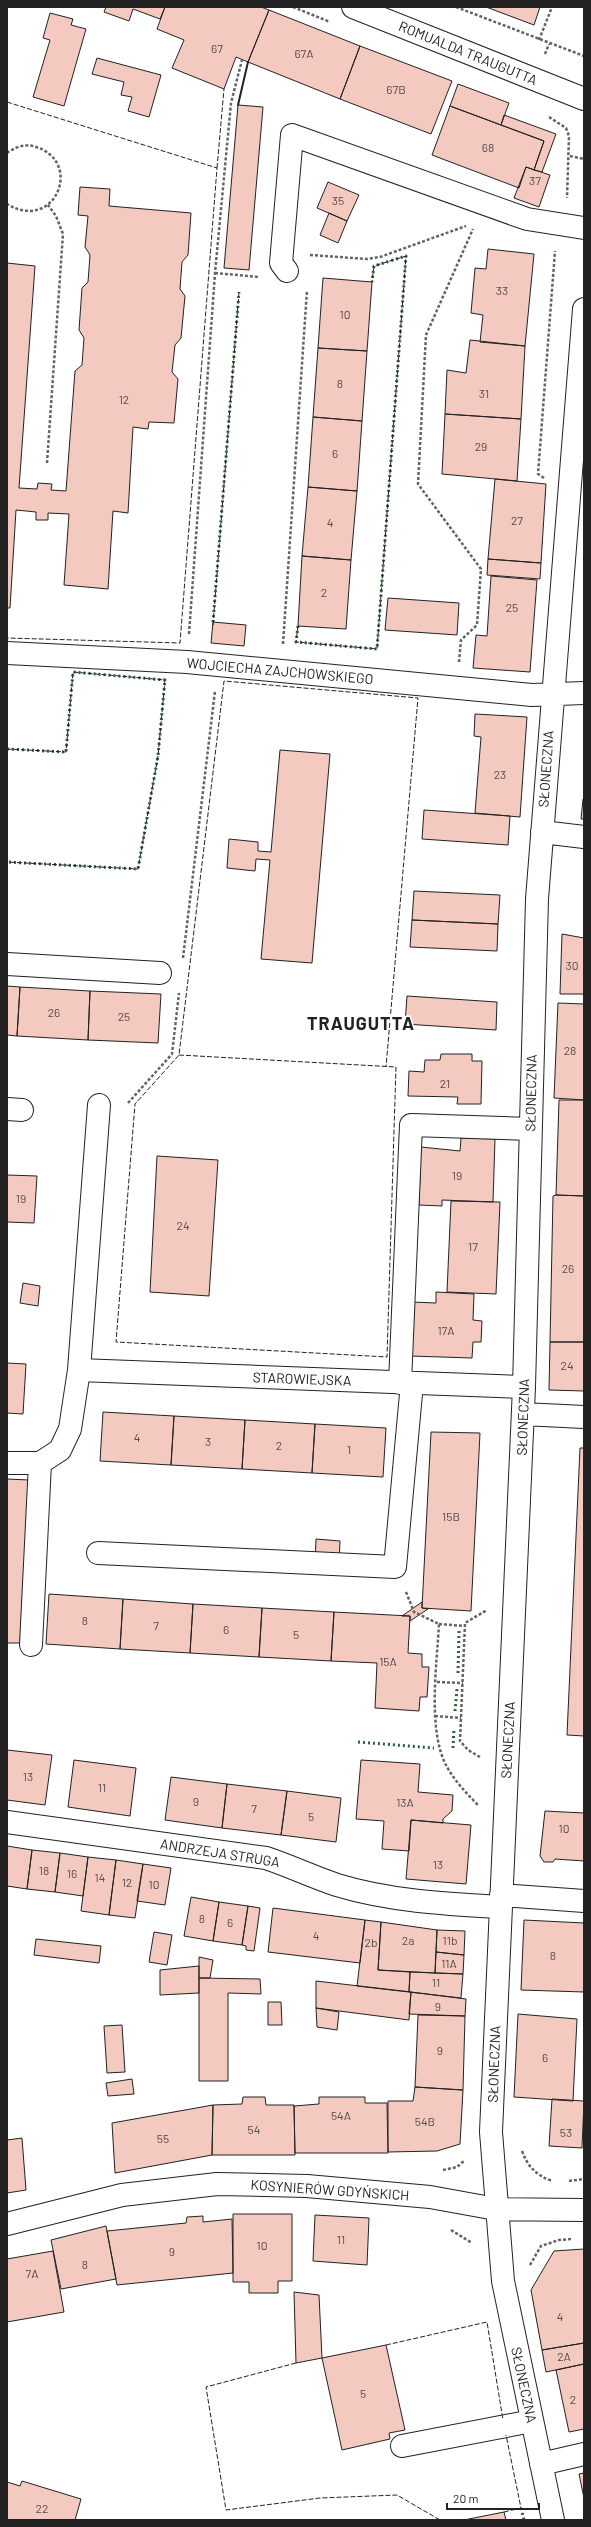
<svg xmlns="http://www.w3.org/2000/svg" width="591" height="2527" font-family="Barlow,sans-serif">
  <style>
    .building { fill: #f3c9c0; stroke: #222 }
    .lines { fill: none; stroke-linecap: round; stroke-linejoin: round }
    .minor-casing { stroke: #222; stroke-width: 24 }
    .path { stroke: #646464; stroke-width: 2.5; stroke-dasharray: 3 2; stroke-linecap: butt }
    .minor { stroke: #fff; stroke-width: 22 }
    .hedge { stroke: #2f5e38; stroke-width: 3; stroke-dasharray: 2 3; stroke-linecap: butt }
    .fence { stroke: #222; stroke-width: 1; stroke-dasharray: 5 2; stroke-linecap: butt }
    .wall { stroke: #222; stroke-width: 2 }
    .labels { text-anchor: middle; stroke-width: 3; stroke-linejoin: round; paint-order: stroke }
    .number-label { font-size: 12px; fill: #564c4a }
    .street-label { font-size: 14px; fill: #222; stroke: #fff }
    .district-label { font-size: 18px; font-weight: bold; letter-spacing: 1px; fill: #222; stroke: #fff }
  </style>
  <rect width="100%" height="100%" fill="#fff"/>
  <path class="building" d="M106 7H165L160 19 133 9 129 21 104 12Z
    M165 7H261L269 10 248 62 236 57 224 89 172 68 184 40 157 29Z
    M486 7H540L534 25Z
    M269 10 360 46 340 99 248 62Z
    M50 13 73 19 71 25 86 29 64 106 33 97 50 40 43 38Z
    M360 46 452 81 431 134 340 99Z
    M97 58 161 75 149 117 128 111 132 97 121 95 124 82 92 74Z
    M458 84 509 103 501 125 450 106Z
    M238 105 263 107 249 270 224 268Z
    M450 106 544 141 534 170 526 167 519 188 432 155Z
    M504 115 556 134 542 172 534 170 544 141 501 125Z
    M526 167 550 175 539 207 514 198Z
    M328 182 359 195 347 221 317 208Z
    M80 187 110 189 109 206 191 213 188 255 182 262 180 289 185 296 181 338 175 345 172 372 178 379 174 423 149 422 148 429 133 427 128 513 113 511 108 589 64 585 69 514 48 513V520H36V512L16 510 10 608H7V263L35 266 19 488 37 489 38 483 52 484 51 490 66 491 75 371 82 365 84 338 79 330 82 288 88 282 90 255 85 247 88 216 78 215Z
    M329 213 347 221 338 243 320 235Z
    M488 249 534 254 525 346 480 342 483 315 471 313 475 268 486 269Z
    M323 278 372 282 367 351 318 348Z
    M470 340 525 346 521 419 445 414 447 370 466 373Z
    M318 348 367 351 362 421 313 417Z
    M445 414 521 419 517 481 442 474Z
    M313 417 362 421 357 491 308 487Z
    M495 479 546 484 541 563 488 559Z
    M308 487 357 491 351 560 302 556Z
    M302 556 351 560 346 629 298 626Z
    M488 559 541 563 540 579 487 575Z
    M491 576 537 580 530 672 473 668 476 635 487 636Z
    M388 598 459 603 457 635 385 630Z
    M213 622 246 625 244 646 211 643Z
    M475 714 527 717 520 817 475 813 481 737 474 736Z
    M280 750 330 754 312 963 261 959 270 860 256 859 255 871 227 868 229 839 258 842V851L271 852Z
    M583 799H584V819H581Z
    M424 810 510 816 508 845 422 839Z
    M414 891 500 895 498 924 412 920Z
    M412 920 498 924 497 951 410 947Z
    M562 934 584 938V994H560Z
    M7 986 20 987 17 1036 7 1035Z
    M20 987 90 991 88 1040 17 1036Z
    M90 991 161 994 158 1043 88 1040Z
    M407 996 497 1002 496 1030 405 1024Z
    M558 1003 584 1004V1100L554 1098Z
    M441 1054H472V1061H482L481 1104H457L458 1097 408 1096 409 1071 424 1072 425 1060H440Z
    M559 1100H584V1196L556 1195Z
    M461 1138 495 1139 493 1202 442 1200V1206L419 1205 421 1147 460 1151Z
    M157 1156 218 1160 209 1296 150 1292Z
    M7 1175 37 1176 34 1223 7 1222Z
    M556 1195 584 1196V1342H550L553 1196Z
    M451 1201 500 1202 496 1294 447 1292Z
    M23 1283 40 1286 38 1306 20 1303Z
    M436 1292 474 1294 473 1320 482 1321 481 1342H473L472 1358 410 1356 412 1302 436 1303Z
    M550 1342H584V1391L549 1390Z
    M7 1363 26 1364 23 1414 7 1413Z
    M103 1412 174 1416 171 1465 100 1461Z
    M174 1416 245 1420 242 1469 171 1465Z
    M245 1420 315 1424 312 1473 242 1469Z
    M315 1424 386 1428 383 1477 312 1473Z
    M431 1432 480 1433 471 1611 422 1608Z
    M580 1448H584V1736L567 1735Z
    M7 1479 29 1480 20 1643H7Z
    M316 1539 340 1541 339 1564 315 1563Z
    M49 1594 123 1599 120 1649 46 1644Z
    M123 1599 193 1604 190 1653 120 1649Z
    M422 1602V1608L428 1609 410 1621V1616H402Z
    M193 1604 262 1608 259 1657 190 1653Z
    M262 1608 334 1612 331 1661 259 1657Z
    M334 1612 410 1616 408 1653 422 1654V1667H429L427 1697H420L419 1711 375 1708 377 1663 331 1661Z
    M7 1750 52 1755 45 1805 7 1800Z
    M74 1760 136 1768 130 1816 68 1807Z
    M361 1760 420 1764 418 1792 453 1795 452 1811 443 1819V1823L411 1820 409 1851 382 1849 384 1821 356 1819Z
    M171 1777 227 1784 222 1828 165 1820Z
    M227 1784 287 1791 281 1835 222 1828Z
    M287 1791 341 1798 336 1842 281 1835Z
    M545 1811 584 1813V1861L555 1859 553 1862H544L540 1856Z
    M411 1820 471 1825 466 1884 406 1879Z
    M7 1846 32 1850 27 1889 7 1886Z
    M32 1850 60 1853 55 1892 27 1889Z
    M60 1853 88 1857 83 1896 55 1892Z
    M88 1857 116 1860 109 1915 81 1911Z
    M116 1860 143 1864 135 1918 109 1915Z
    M143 1864 171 1868 165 1905 137 1901Z
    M191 1897 219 1902 213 1941 184 1936Z
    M219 1902 248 1906 242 1945 213 1941Z
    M248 1906 260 1908 254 1951 246 1950V1946L242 1945Z
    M273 1908 365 1920 360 1963 268 1952Z
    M365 1920 381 1922 378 1970 410 1972 409 1992 357 1986Z
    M524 1920 584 1923V1992L521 1990Z
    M381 1922 437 1930 435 1973 378 1970Z
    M437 1930 465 1931 464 1955 436 1952Z
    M154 1932 172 1935 167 1965 149 1962Z
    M36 1939 101 1946 99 1963 34 1955Z
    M436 1952 464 1955 463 1974 435 1973Z
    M199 1957 213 1960 210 1978H199Z
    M199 1966V1993L160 1995V1970Z
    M410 1972 463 1974 461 1998 409 1992Z
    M199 1978 260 1979 261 1994 228 1993V2081H199Z
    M316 1981 411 1992 409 2020 316 2008Z
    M411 1992 466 1999 465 2016 409 2014Z
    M268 2002H281L282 2025H268Z
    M316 2008 339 2012 337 2030 317 2027Z
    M518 2014 577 2019 573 2101 514 2097Z
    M418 2015 465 2016 463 2090 415 2087Z
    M122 2025 125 2072 107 2073 104 2026Z
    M132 2079 134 2094 108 2096 106 2083Z
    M415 2087 463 2090 460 2144 437 2151 388 2152V2101H413Z
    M243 2097H265L266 2105H294L295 2155H212L213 2105 242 2104Z
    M319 2097H365V2103H387L388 2153H295L294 2106 319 2104Z
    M552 2099 584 2101 582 2148 549 2146Z
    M213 2105 212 2155 115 2173 112 2123Z
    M22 2138 26 2190 7 2193V2140Z
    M233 2214H292V2281H278V2293H249V2282H233Z
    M315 2215 369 2218 367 2265 313 2261Z
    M203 2216V2222L232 2219 233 2273 117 2285 107 2231 186 2223 187 2217Z
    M106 2226 116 2279 61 2289 51 2240Z
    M584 2249V2343L542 2350 531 2290 554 2251Z
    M53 2251 64 2312 7 2322V2259Z
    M294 2292 319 2295 322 2358 296 2363Z
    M584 2343V2364L546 2372 542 2350Z
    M386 2345 405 2430 389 2433 390 2439 342 2450 322 2358Z
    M584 2364V2429L569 2432 556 2370Z
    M584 2473V2498L579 2474Z
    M22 2481 81 2499 75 2520H7V2482L20 2486Z
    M504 2512 506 2520H464Z"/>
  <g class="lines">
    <g class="minor-casing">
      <path id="minor" d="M353 7 584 99
        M287 271 281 263 292 135 527 219 584 228
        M7 653 187 662 532 695 584 693
        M542 832 584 837
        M7 964 160 973
        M7 1109 22 1110
        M79 1370 524 1387
        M400 1383 411 1125 530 1129
        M523 1414 584 1417
        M7 1463H40L60 1450 70 1429 79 1370 99 1105
        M98 1553 395 1567 412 1383
        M31 1645 40 1463
        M7 1822 266 1858C290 1866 313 1877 337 1885 389 1901 446 1904 500 1907
        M501 1895 584 1901
        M7 2224 122 2195 217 2184 307 2186 430 2197 496 2209 584 2210
        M402 2446 532 2421
        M541 2464 584 2454
        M553 2520 503 2281 491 2132 524 1387 537 899 584 309"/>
    </g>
    <path class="path" d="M293 7 330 22
      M456 7 584 56
      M539 40 552 7
      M545 54 549 44
      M549 117 566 128 569 136 567 198
      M7 153C15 147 26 143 36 147 84 162 55 233 7 204
      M570 156 584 159
      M310 255 367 259 380 257 466 226
      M215 273 259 277
      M47 463 63 234 56 216 48 205
      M544 478 538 474 555 251
      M189 634 215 273 231 103 242 60
      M283 644 307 290
      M459 662 461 640 477 625 481 569 418 484 426 335 473 229
      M183 958 215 691
      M128 1103 172 1054 179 993
      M406 1592 414 1612 439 1624C437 1664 427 1731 447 1767 455 1781 466 1793 478 1805
      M439 1624 465 1626
      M437 1682 463 1683
      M435 1716 461 1718
      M480 1757 468 1750 460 1741 465 1623 487 1610
      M522 2151C528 2167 536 2175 552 2181
      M443 2170 457 2167 465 2160
      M569 2181 584 2179
      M451 2230 472 2243
      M530 2265 541 2246 559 2240 571 2239"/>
    <use href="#minor" class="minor"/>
    <path class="hedge" d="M213 622 239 292
      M298 626 296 642 377 649 406 256 374 266 372 282
      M7 749 66 752 73 672 165 680 158 756 138 869 7 862
      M458 1673 459 1631
      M455 1711 457 1689
      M358 1742 434 1748
      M453 1748 454 1728
      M521 2508 524 2520"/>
    <path class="fence" d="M7 102 217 168 180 643 7 638
      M217 168 224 89
      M213 625 239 292
      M298 626 296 642 377 649 406 256 374 266 372 282
      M7 749 66 752 73 672 165 680 158 756 138 869 7 862
      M179 1055 396 1067 387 1357 116 1342 135 1104 179 1055 224 681 418 698 386 1067
      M386 2345 487 2322 503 2420
      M296 2363 206 2387 226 2510 320 2498 397 2495 440 2520
      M504 2512 521 2508 506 2435"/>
    <path class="wall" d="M238 105 248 62"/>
  </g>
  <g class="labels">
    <g class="number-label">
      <text x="217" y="53">67</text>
      <text x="304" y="58">67A</text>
      <text x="396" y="94">67B</text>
      <text x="488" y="152">68</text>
      <text x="535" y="185">37</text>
      <text x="338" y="205">35</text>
      <text x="502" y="295">33</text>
      <text x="345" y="319">10</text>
      <text x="340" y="388">8</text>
      <text x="484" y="398">31</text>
      <text x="124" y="404">12</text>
      <text x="481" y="451">29</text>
      <text x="335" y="458">6</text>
      <text x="517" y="525">27</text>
      <text x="330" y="527">4</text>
      <text x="324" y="597">2</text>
      <text x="512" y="612">25</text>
      <text x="500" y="779">23</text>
      <text x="572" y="970">30</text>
      <text x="54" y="1017">26</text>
      <text x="124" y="1021">25</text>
      <text x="570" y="1055">28</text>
      <text x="445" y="1088">21</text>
      <text x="457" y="1180">19</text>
      <text x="21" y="1203">19</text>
      <text x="183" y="1230">24</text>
      <text x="473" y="1251">17</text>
      <text x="568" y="1273">26</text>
      <text x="446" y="1335">17A</text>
      <text x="567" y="1370">24</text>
      <text x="137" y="1442">4</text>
      <text x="208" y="1446">3</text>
      <text x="279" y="1450">2</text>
      <text x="349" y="1454">1</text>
      <text x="451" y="1521">15B</text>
      <text x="85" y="1625">8</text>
      <text x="156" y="1630">7</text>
      <text x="226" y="1634">6</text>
      <text x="296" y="1639">5</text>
      <text x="388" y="1666">15A</text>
      <text x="28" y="1781">13</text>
      <text x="102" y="1792">11</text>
      <text x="196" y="1806">9</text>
      <text x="405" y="1807">13A</text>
      <text x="254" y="1813">7</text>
      <text x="311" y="1821">5</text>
      <text x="564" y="1833">10</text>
      <text x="438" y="1869">13</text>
      <text x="44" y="1875">18</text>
      <text x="72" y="1878">16</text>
      <text x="100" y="1882">14</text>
      <text x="127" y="1887">12</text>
      <text x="154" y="1889">10</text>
      <text x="202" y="1923">8</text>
      <text x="230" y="1927">6</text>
      <text x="316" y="1940">4</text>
      <text x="408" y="1945">2a</text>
      <text x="450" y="1945">11b</text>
      <text x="371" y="1947">2b</text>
      <text x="553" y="1960">8</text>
      <text x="449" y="1968">11A</text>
      <text x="436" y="1987">11</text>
      <text x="438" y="2011">9</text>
      <text x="440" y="2055">9</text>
      <text x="545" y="2062">6</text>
      <text x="341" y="2120">54A</text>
      <text x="425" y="2126">54B</text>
      <text x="254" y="2134">54</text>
      <text x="566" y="2137">53</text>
      <text x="163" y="2143">55</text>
      <text x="341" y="2244">11</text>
      <text x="262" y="2250">10</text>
      <text x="172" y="2256">9</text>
      <text x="85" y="2269">8</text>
      <text x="32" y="2278">7A</text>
      <text x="560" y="2321">4</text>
      <text x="564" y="2361">2A</text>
      <text x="363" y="2398">5</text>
      <text x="573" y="2404">2</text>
      <text x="42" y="2513">22</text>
    </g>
    <g class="street-label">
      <text transform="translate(468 53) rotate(22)" y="5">ROMUALDA TRAUGUTTA</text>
      <text transform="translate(280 671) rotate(5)" y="5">WOJCIECHA ZAJCHOWSKIEGO</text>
      <text transform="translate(546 769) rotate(-86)" y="5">SŁONECZNA</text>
      <text transform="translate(531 1093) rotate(-89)" y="5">SŁONECZNA</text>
      <text transform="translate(302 1379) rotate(2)" y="5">STAROWIEJSKA</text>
      <text transform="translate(523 1417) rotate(-88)" y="5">SŁONECZNA</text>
      <text transform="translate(508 1740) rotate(-87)" y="5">SŁONECZNA</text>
      <text transform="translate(220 1853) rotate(9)" y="5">ANDRZEJA STRUGA</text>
      <text transform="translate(494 2064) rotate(-88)" y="5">SŁONECZNA</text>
      <text transform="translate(330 2190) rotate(4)" y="5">KOSYNIERÓW GDYŃSKICH</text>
      <text transform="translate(524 2385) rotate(78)" y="5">SŁONECZNA</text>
    </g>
    <g class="district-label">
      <text x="361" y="1030">TRAUGUTTA</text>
    </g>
  </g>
  <rect width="591" height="2527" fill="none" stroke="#222222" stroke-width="16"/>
  <path d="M447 2503v6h92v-6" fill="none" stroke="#222222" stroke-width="2"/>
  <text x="453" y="2503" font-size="12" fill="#222222" stroke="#ffffff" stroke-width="3" paint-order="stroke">20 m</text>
</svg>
